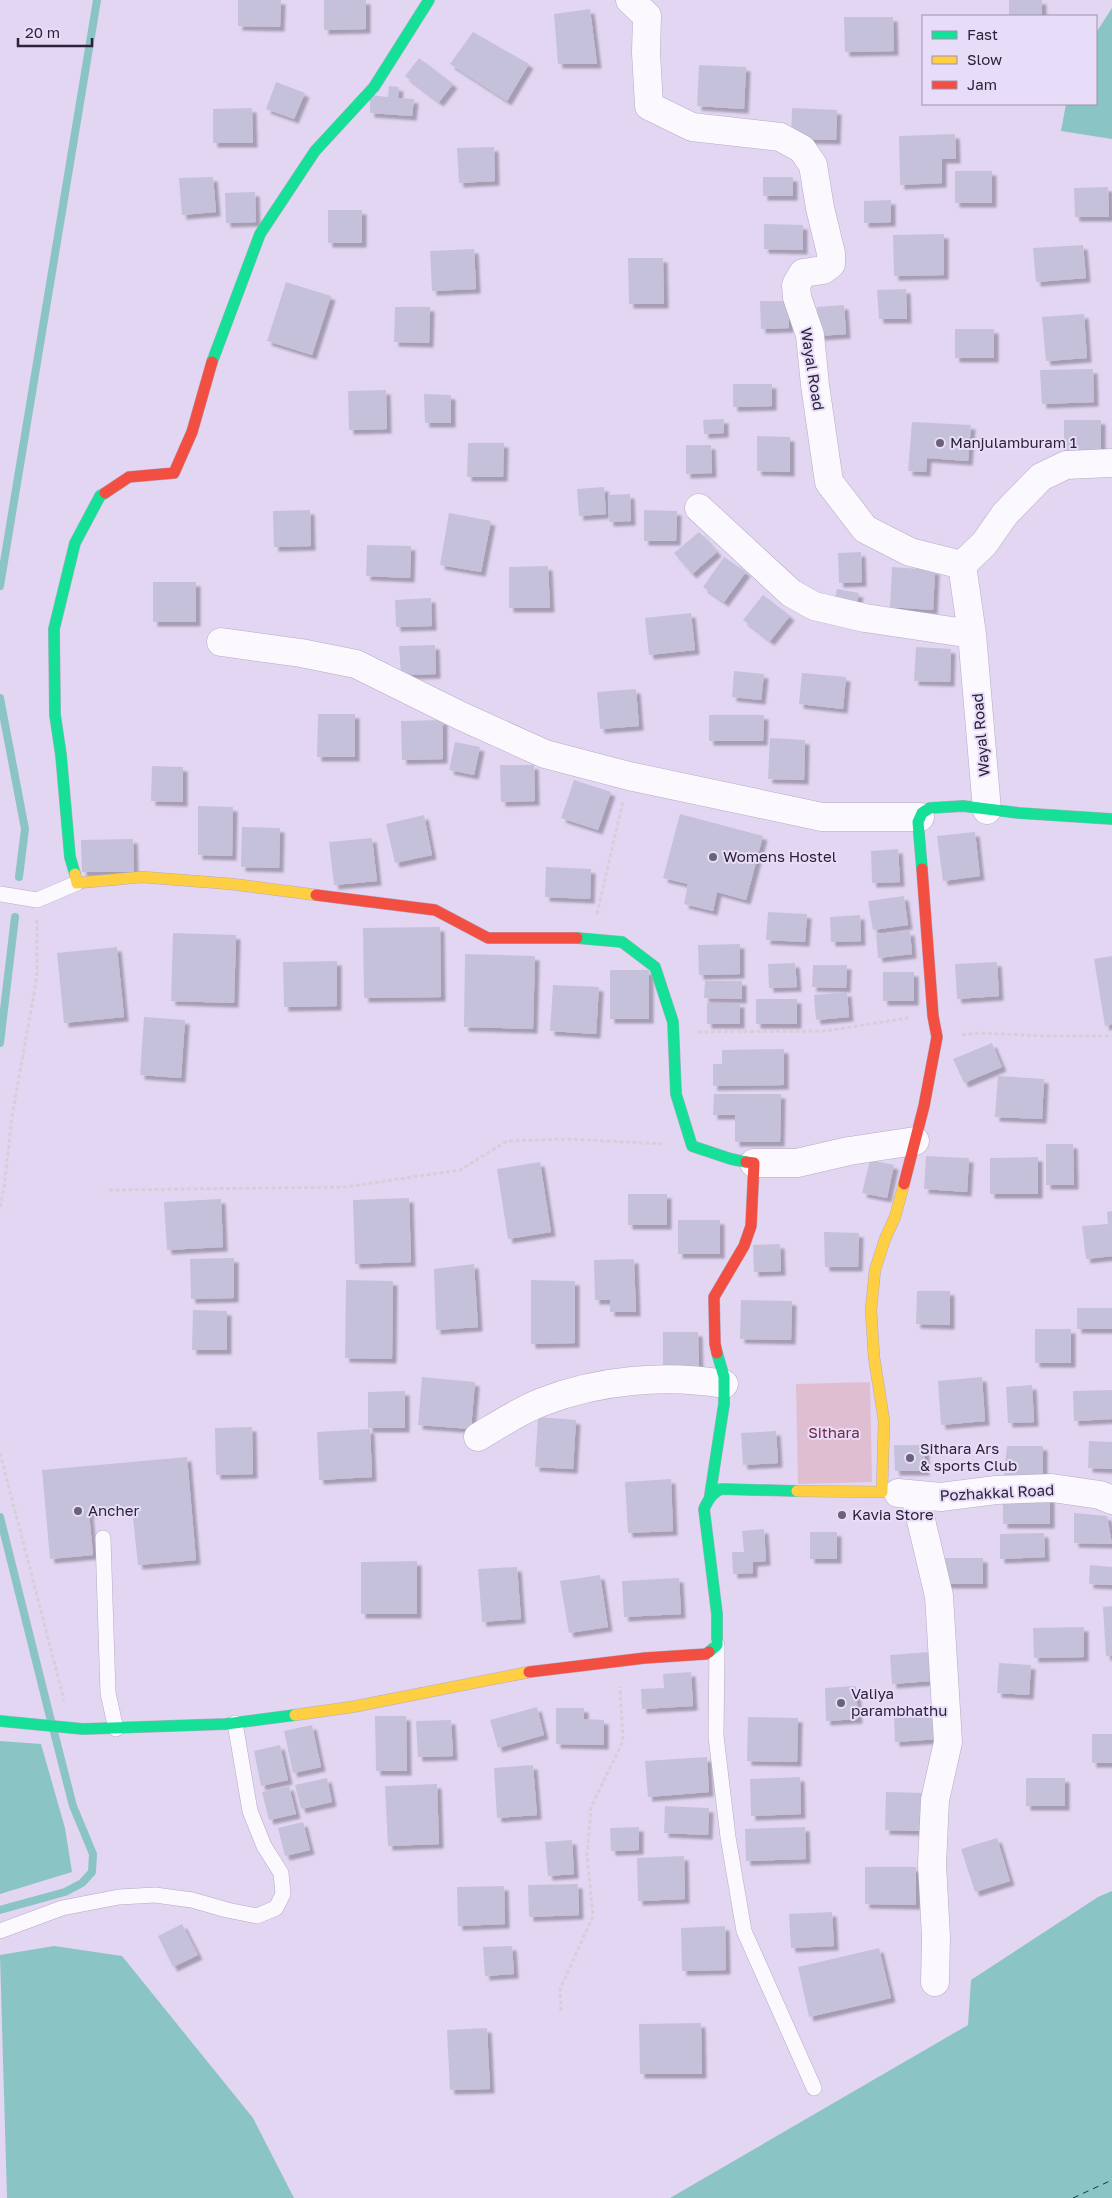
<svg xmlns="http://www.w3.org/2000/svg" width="1112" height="2198" font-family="'Golos Text',sans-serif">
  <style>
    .green { fill: #e0bed1 }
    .water { fill: #8bc4c4 }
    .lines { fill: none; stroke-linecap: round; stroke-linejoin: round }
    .stream { stroke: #8bc4c4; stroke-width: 8 }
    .ferry { stroke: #133c37; stroke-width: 1; stroke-dasharray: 6 5; stroke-linecap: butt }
    .building { fill: #c6c1db; filter: url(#shadow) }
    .lane-casing { stroke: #b5abc4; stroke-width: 16 }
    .street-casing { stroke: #b5abc4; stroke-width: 29 }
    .fast-casing { stroke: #b5abc4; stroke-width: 12 }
    .slow-casing { stroke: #b5abc4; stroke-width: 12 }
    .jam-casing { stroke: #b5abc4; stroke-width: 12 }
    .path { stroke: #d4d0d9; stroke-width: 3; stroke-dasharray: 4 2.5; stroke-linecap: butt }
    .lane { stroke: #fbf9fd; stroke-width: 15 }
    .street { stroke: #fbf9fd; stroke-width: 28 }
    .fast { stroke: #16e098; stroke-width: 11 }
    .slow { stroke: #ffcf43; stroke-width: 11 }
    .jam { stroke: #f24e42; stroke-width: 11 }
    .poi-dot { fill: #6c617b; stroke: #e7ddf8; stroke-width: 2 }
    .labels { text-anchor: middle; stroke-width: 4; stroke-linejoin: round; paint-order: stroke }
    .street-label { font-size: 15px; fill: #2d223b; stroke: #e7ddf8 }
    .poi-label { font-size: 15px; fill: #2d223b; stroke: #e7ddf8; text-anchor: start }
    .park-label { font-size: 15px; fill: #792742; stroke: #e7ddf8 }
  </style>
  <defs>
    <filter id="shadow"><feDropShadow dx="4.5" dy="4.5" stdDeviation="1" flood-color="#0004"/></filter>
  </defs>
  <rect width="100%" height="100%" fill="#e2d6f3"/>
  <path class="green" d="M870 1382 872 1482 798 1484 796 1384Z"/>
  <path class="water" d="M1112 8V139L1061 131 1066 104H1096V33Z
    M0 1741 41 1744 65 1828 72 1872 0 1894Z
    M1112 1891V2198H670L968 2025 971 1980 1098 1897Z
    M54 1946 122 1956 253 2118 294 2198H7L0 1955Z"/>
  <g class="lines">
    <path class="stream" d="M0 586 97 0
      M0 698 25 829 19 877
      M0 1043 15 917
      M0 1517 51 1721
      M0 1910 65 1892 82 1883 92 1872 93 1854 73 1806 54 1732"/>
    <path class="ferry" d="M1073 2198 1112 2180"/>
  </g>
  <path class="building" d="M238 0H281L280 27 238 26Z
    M324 0H366V29L324 30Z
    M1009 0H1042V16H1009Z
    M590 9 597 64H558L554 14Z
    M844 17H893L894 51 845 52Z
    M473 32 529 64 507 101 450 64Z
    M419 58 453 84 439 102 405 76Z
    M699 65 746 67 744 109 697 106Z
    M276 82 305 93 294 119 266 109Z
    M389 86 399 87 398 98 414 99 412 116 370 113V95L388 97Z
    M252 108 253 143H213V109Z
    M792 108 837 110 836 140 791 139Z
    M955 134 956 159H942V183L900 185 899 136Z
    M494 147 495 181 459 183 457 148Z
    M955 171H992V203H955Z
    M213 177 216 212 182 215 179 178Z
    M763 177H793V196H763Z
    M1108 187 1109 217H1075L1074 188Z
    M255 192 256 222 226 223 225 193Z
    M891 200V222L864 223V201Z
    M328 210H362V243H328Z
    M764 224 803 225V250L764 249Z
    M944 234V275L894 276 893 235Z
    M1083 245 1086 278 1036 282 1033 248Z
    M474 249 476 289 432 291 430 251Z
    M628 258H663L664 304H629Z
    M286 282 331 296 312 355 267 341Z
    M906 289 907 319H879L877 290Z
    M760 301H789V328L761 329Z
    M844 305 846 334 819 336 817 307Z
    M395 307H430L429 343 394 342Z
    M1084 314 1087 358 1046 361 1042 317Z
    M955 329H994V358H955Z
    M1093 369 1094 402 1042 404 1040 370Z
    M733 384H772V406L733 407Z
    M386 390 387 429 349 430 348 391Z
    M424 394 451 395V423H425Z
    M724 419V433L704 434 703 420Z
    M1064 420H1101V455H1064Z
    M912 422 971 425 968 461 927 458 926 472 908 471Z
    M757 436 790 437V472L757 471Z
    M468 443H504L503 477H467Z
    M686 445H711L712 473 686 474Z
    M604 487 606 514 579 516 577 489Z
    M630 494 631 521 609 522 608 495Z
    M310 510 311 546 274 547 273 511Z
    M644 510 677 511 676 541H644Z
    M449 513 491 521 481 572 440 565Z
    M699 532 717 552 692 574 674 553Z
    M367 545 411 546 410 578 366 576Z
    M861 552 862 582 839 583 838 553Z
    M724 557 746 572 724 602 703 587Z
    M548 566 550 608H509V567Z
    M892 567 935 570 933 610 890 607Z
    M153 582H196V622H153Z
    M837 589 859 593 856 608 834 604Z
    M763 595 790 616 770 641 743 620Z
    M431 598 432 626 396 627 395 600Z
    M691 613 695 650 649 655 645 618Z
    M435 645 436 674 401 675 399 646Z
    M916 647 951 649 950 682 914 681Z
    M734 671 764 674 761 700 732 697Z
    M802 673 846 677 843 709 799 704Z
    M636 689 639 726 600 729 597 692Z
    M318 714H355V757H317Z
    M709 715H764L763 741H709Z
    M443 720V759L402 760 401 721Z
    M770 738 805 740 804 780 768 779Z
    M455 742 480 747 474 775 449 770Z
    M500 765H534L535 801 501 802Z
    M152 766 183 767V802L151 801Z
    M574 780 611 792 598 830 561 818Z
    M198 806 233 807 232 856 198 855Z
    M680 814 763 836 746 900 717 892 713 911 684 904 688 884 663 878Z
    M424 815 432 855 395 863 386 824Z
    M242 827 280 828 279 868 241 867Z
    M975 832 980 876 943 881 937 836Z
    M372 838 377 881 334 885 329 842Z
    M133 839 134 872H82L81 840Z
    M898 849 900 882 872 883 871 851Z
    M546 867 591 869 590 899 545 897Z
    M904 896 908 925 873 930 868 901Z
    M768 912 807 914 805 942 766 940Z
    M860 915 861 941 831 942 830 917Z
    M440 927 441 997 364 998 363 928Z
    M910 931 912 954 878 958 876 934Z
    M173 933 236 935 234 1003 171 1001Z
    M740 944V974L699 975 698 945Z
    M117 947 124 1017 64 1023 57 953Z
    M465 954 535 956 533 1029 464 1027Z
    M1112 956V1024L1105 1026 1094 959Z
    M337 961V1006L284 1007 283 962Z
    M997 962 999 996 957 999 955 964Z
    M795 963 797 987 769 988 768 964Z
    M813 965H847L846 988 812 987Z
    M610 970H649V1019H610Z
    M883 972H914V1001H883Z
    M705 981H742V999L704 998Z
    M553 985 599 987 596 1034 550 1031Z
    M847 992 849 1017 816 1020 814 995Z
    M756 999H797V1024H756Z
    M707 1003H740V1024H707Z
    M144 1017 185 1020 181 1078 140 1075Z
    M992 1043 1002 1067 964 1083 953 1059Z
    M784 1049V1085L713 1086V1064H722V1050Z
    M998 1076 1044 1079 1042 1119 995 1117Z
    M714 1094H781L780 1142H735V1115H713Z
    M1046 1144H1073L1074 1185H1046Z
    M926 1156 969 1158 967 1192 924 1189Z
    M1038 1157V1194H990V1158Z
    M870 1160 894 1165 887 1198 862 1193Z
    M540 1162 551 1232 508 1239 497 1169Z
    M628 1194H667V1225H628Z
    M409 1198 411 1262 355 1264 353 1200Z
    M221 1199 223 1247 167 1250 164 1202Z
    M1112 1211V1256L1086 1259 1082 1226 1108 1224 1107 1212Z
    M678 1220H720V1254H678Z
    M824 1232 859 1233 858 1267H825Z
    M780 1244 781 1271 754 1272 753 1245Z
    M234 1258V1298L191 1299 190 1259Z
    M634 1259 636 1312H610V1300H595L594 1260Z
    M474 1264 478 1327 436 1330 434 1269Z
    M346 1280 393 1281 392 1359 345 1358Z
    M531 1280 575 1281V1343L531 1344Z
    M917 1291H950V1325L916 1324Z
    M741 1300 792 1301 791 1340 740 1339Z
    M1077 1308H1112V1329H1077Z
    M193 1310 227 1311V1350H192Z
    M1035 1329H1071V1363H1035Z
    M663 1332H698L699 1370 663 1371Z
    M422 1377 475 1382 471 1429 418 1425Z
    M982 1377 985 1421 941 1425 938 1381Z
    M1032 1385 1034 1422 1008 1423 1006 1387Z
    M1112 1390V1419L1074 1421 1073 1391Z
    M405 1391V1428H368V1392Z
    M538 1417 576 1420 573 1469 535 1467Z
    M252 1427 253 1474 216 1475 215 1428Z
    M370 1429 372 1477 319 1480 317 1432Z
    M776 1431 778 1463 743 1465 741 1433Z
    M1089 1441 1112 1442V1469L1088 1468Z
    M894 1445H925V1471H895Z
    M1007 1446H1043V1475H1004Z
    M187 1457 196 1560 138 1565 132 1509 89 1513 93 1555 50 1559 42 1470Z
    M671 1479 673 1531 628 1533 625 1482Z
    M1003 1497H1050V1524H1003Z
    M1074 1513 1107 1516 1112 1544 1074 1543Z
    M764 1529 766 1561 753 1562V1573L733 1574 732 1552H744L742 1531Z
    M810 1532H837V1559H810Z
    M1044 1533 1045 1557 1000 1559V1534Z
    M944 1558H983V1584H944Z
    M417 1561V1614H361V1562Z
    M1090 1565 1112 1567V1585L1089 1584Z
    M517 1567 521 1619 482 1622 478 1569Z
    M600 1575 608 1627 569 1633 560 1581Z
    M679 1578 681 1614 624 1617 622 1581Z
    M1112 1606V1656H1106L1103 1607Z
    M1084 1627V1657L1034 1658 1033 1628Z
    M929 1652 931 1681 892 1684 890 1655Z
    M999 1663 1031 1665 1029 1695 997 1693Z
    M691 1672 693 1706 642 1709 641 1689 664 1688 663 1674Z
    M856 1686 858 1719 826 1721 825 1688Z
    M537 1707 544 1735 498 1748 490 1720Z
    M556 1708H584V1719L604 1720V1745L556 1744Z
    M938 1715 939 1739 895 1742 894 1718Z
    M375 1716H406L407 1771H376Z
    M748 1717 798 1718 797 1762 747 1761Z
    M451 1720 453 1756 418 1757 416 1721Z
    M312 1725 321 1767 293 1773 284 1731Z
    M1092 1734H1112V1763H1092Z
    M280 1745 288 1780 261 1786 254 1751Z
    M707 1757 709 1792 648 1797 645 1761Z
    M533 1765 537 1815 497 1818 494 1768Z
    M800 1777 801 1814 751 1816 750 1779Z
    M327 1778 332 1802 301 1809 295 1785Z
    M1026 1778H1065V1806H1026Z
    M437 1784 439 1844 388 1846 385 1786Z
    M289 1786 296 1814 269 1820 262 1792Z
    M886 1792 924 1793 923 1831 885 1830Z
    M665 1806 709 1808 708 1835 664 1833Z
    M303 1822 310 1850 285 1856 278 1828Z
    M639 1827V1850L611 1851 610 1828Z
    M805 1827 806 1859 746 1861 745 1829Z
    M997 1838 1010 1881 975 1892 961 1849Z
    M572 1840 574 1874 548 1876 545 1842Z
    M684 1856 685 1899 638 1901 637 1858Z
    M865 1867H916V1905L865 1904Z
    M578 1884 579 1915 529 1917 528 1885Z
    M504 1886 505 1924 458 1926 457 1887Z
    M832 1912 834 1946 791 1948 789 1914Z
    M182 1924 198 1955 173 1967 158 1936Z
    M725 1926 726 1970 682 1971 681 1928Z
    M512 1946 514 1974 485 1976 483 1947Z
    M879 1948 891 1998 809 2017 798 1967Z
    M701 2023 702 2074H640L639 2024Z
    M487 2028 490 2089 450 2090 447 2030Z"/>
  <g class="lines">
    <g class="lane-casing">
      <path id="lane" d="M0 894 37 900 77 883
        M103 1538 108 1693 116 1729
        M717 1645 716 1736 728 1837 744 1931 814 2088
        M0 1931 62 1908 119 1897 155 1895 192 1900 227 1910 257 1916 276 1908 283 1894 281 1873 264 1846 250 1811 235 1723"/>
    </g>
    <g class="street-casing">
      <path id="street" d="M630 0 647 16 646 53 649 106 692 127 780 137 802 149 813 165 820 208 831 253V264L823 270 803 273 796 285 797 297 810 335 815 385 829 482 865 529 910 552 962 565 972 634 987 810
        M699 508 791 593 814 606 865 618 972 634
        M962 565 984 544 1005 514 1041 477 1066 465 1112 463
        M221 642 301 653 356 664 461 716 545 754 629 776 822 817H920
        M754 1163H797L849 1151 915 1141
        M478 1437C498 1425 519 1411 542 1402 598 1380 665 1374 724 1384
        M898 1493 941 1497 996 1490 1052 1488 1100 1495 1112 1500
        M915 1495 939 1596 948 1742 935 1800 932 1864 936 1937 935 1982"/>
    </g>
    <g class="fast-casing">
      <path id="fast" d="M212 362 260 234 315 151 374 87 429 0
        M922 869 918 822 922 813 930 808 963 806 1019 813 1112 819
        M75 874 70 857 61 755 55 715 54 629 75 543 100 496 105 493
        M577 938 622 942 655 967 673 1022 676 1094 692 1146 731 1159 746 1162
        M710 1495 724 1404V1377L717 1353
        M709 1652 717 1645V1614L704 1509C708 1500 712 1493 721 1489L797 1491
        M0 1721 83 1729 226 1724 295 1715"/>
    </g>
    <g class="slow-casing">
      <path id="slow" d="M75 874 77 883 142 877 232 884 316 895
        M797 1491 882 1492 884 1421 874 1357 871 1310 875 1270 885 1239 895 1217 904 1184
        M295 1715 352 1707 529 1672"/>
    </g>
    <g class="jam-casing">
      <path id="jam" d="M105 493 129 477 174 473 192 432 212 362
        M316 895 435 910 488 938H577
        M904 1184 924 1106 937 1037 933 1016 922 869
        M717 1353 715 1344 714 1297 744 1246 751 1226 754 1163 746 1162
        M529 1672 645 1658 706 1654 709 1652"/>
    </g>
    <path class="path" d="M597 914 623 801
      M698 1032 825 1031 908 1018
      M962 1035 980 1033 1046 1036H1112
      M109 1190 345 1187 460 1170 507 1141 567 1139 664 1144
      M0 1207 4 1187 12 1117 37 976V918
      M0 1453 64 1700
      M561 2011 560 1989 593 1916 587 1855 591 1807 623 1741 620 1687"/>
    <use href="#lane" class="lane"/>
    <use href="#street" class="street"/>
    <use href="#fast" class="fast"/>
    <use href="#slow" class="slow"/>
    <use href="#jam" class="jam"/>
  </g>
  <g class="poi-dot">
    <circle cx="940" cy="443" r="5"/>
    <circle cx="713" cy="857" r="5"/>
    <circle cx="910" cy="1458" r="5"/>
    <circle cx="78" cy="1511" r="5"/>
    <circle cx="842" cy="1515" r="5"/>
    <circle cx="841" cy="1703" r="5"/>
  </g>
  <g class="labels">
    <g class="street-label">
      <text transform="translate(812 369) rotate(81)" y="5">Wayal Road</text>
      <text transform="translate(981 735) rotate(-95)" y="5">Wayal Road</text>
      <text transform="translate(997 1493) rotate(-3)" y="5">Pozhakkal Road</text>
    </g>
    <g class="poi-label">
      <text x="950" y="448">Manjulamburam 1</text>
      <text x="723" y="862">Womens Hostel</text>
      <text x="920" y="1454">Sithara Ars<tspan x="920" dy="17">&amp; sports Club</tspan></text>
      <text x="88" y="1516">Ancher</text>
      <text x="852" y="1520">Kavia Store</text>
      <text x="851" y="1699">Valiya<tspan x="851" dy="17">parambhathu</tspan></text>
    </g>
    <g class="park-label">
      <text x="834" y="1438">Sithara</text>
    </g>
  </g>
  <rect x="922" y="15" width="175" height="90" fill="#e7ddf8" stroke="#9d92ac"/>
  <rect x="932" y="31" width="25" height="8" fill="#16e098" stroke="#9d92ac"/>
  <text x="967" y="40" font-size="15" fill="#2d223b">Fast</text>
  <rect x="932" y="56" width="25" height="8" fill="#ffcf43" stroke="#9d92ac"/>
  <text x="967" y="65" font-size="15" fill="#2d223b">Slow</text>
  <rect x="932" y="81" width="25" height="8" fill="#f24e42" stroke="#9d92ac"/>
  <text x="967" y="90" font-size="15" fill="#2d223b">Jam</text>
  <path d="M18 38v8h74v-8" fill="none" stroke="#2d223b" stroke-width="2.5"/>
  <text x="25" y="38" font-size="15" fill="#2d223b" stroke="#e7ddf8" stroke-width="4" paint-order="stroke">20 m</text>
</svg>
